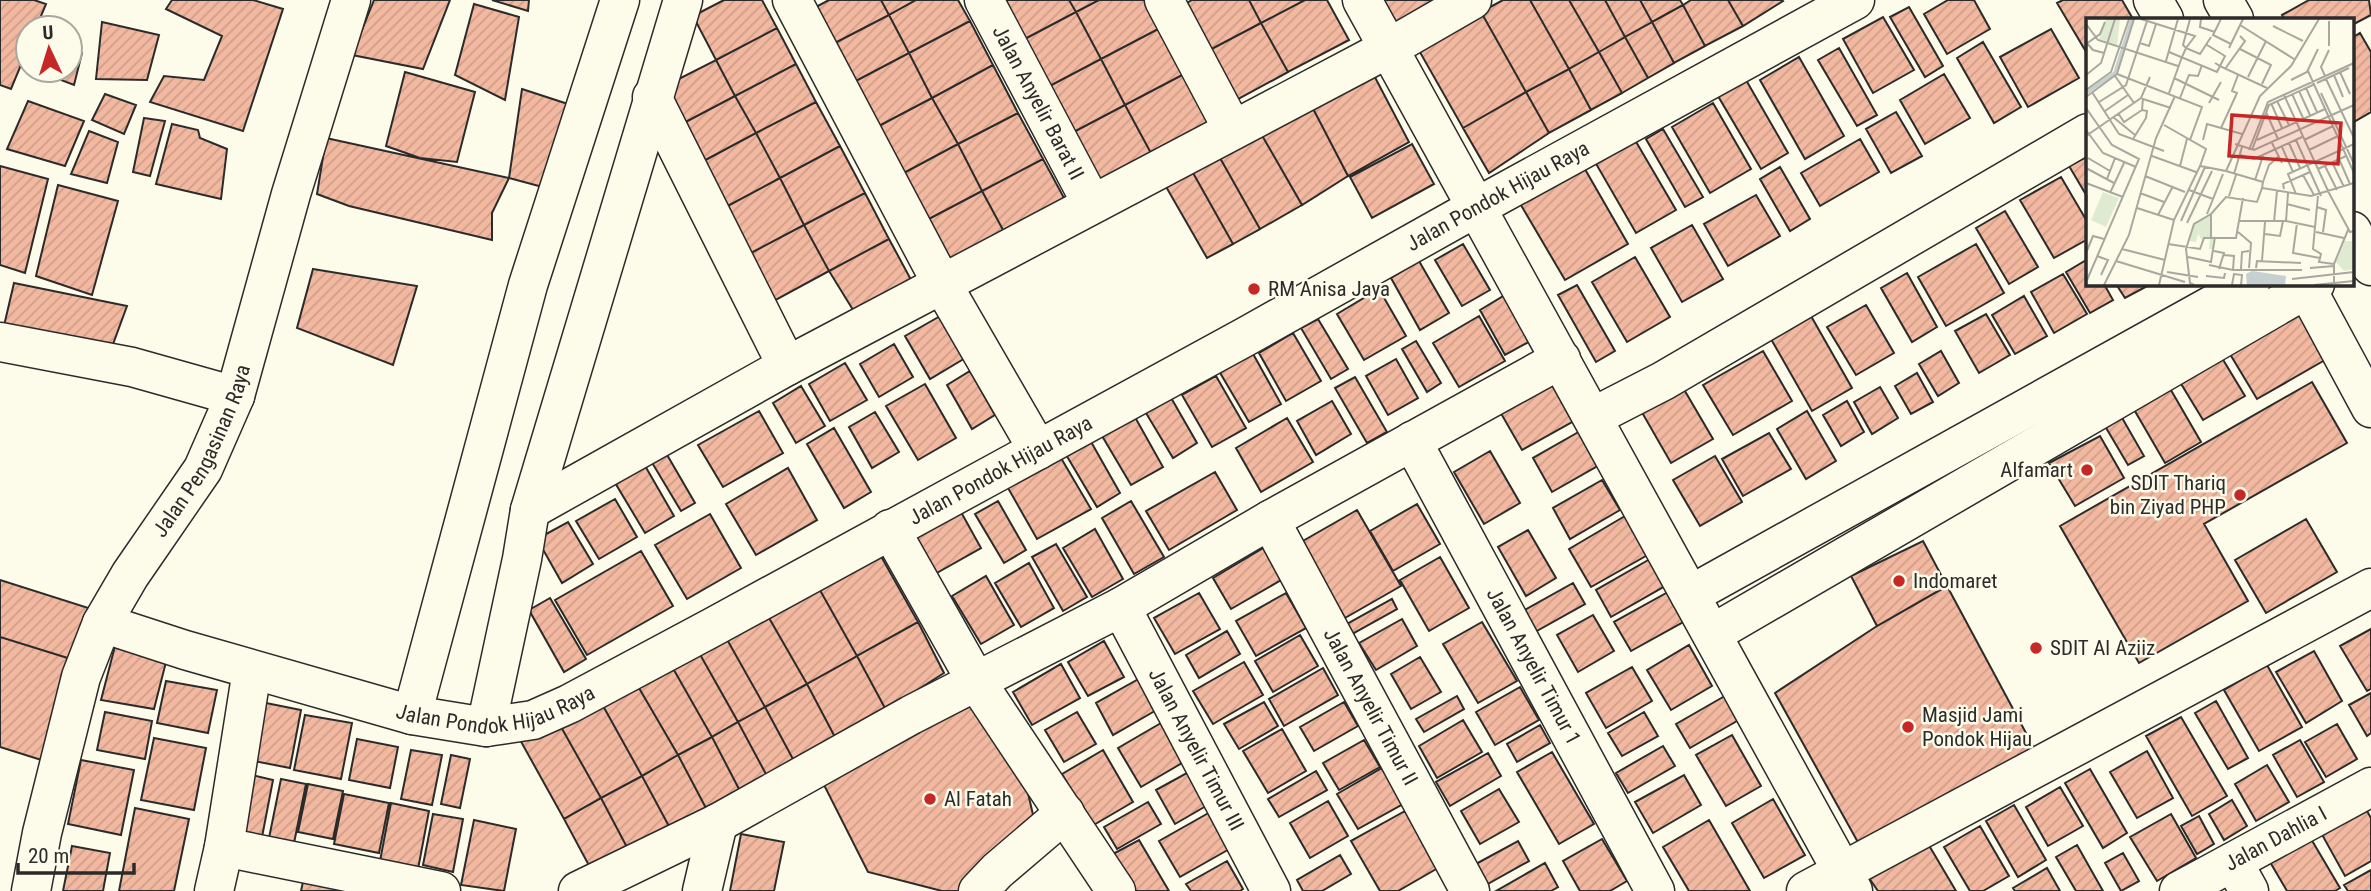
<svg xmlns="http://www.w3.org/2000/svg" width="2371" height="891" font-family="'Roboto Condensed',sans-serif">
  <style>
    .building { fill: url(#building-hatch); stroke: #2b2b2b; stroke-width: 2 }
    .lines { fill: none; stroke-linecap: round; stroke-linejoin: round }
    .minor-casing { stroke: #2b2b2b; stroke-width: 41 }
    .minor { stroke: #fdfbea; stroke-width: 38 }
    .poi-dot { fill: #c62828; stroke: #fdfbea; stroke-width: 2.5 }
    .labels { text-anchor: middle; stroke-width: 5; stroke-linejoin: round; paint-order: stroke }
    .street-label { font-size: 21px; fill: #2b2b2b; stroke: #fdfbea }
    .poi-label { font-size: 21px; fill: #2b2b2b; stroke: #fdfbea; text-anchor: start }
    .inset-river { fill: none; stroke: #c7d0d0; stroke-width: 3.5 }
    .inset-road { fill: none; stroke: #a9a89e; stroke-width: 2 }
    .view { fill: #c62828; fill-opacity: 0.15; stroke: #c62828; stroke-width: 3.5 }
    .inset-edge { fill: none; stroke: #2b2b2b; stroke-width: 3.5 }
  </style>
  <defs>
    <pattern id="building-hatch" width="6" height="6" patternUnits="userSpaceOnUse" patternTransform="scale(1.75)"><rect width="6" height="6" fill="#f2b8a0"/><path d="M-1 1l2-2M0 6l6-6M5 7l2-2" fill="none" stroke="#d09e8a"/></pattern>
  </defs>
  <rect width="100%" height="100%" fill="#fdfbea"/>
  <path class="building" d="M0 0H34L46 4 36 28H28V48L11 89 0 85Z
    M172 0H253L283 9 243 131 150 102 164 76 204 80 222 36 166 9Z
    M374 0H450L423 69 352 55Z
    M492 0H529L528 11Z
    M724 0H762L777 28 716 60 693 16Z
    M829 0H881L889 15 831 45 812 9Z
    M881 0H916L889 15Z
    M916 0H958L970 21 909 53 889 15Z
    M996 0H1069L1076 12 1019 42Z
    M1069 0H1099L1076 12Z
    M1099 0H1147L1162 27 1101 59 1076 12Z
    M1192 0H1249L1261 23 1204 53 1180 7Z
    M1249 0H1305L1261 23Z
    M1305 0H1327L1349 40 1288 72 1261 23Z
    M1384 0H1441L1396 24Z
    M1503 0H1530L1569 69 1526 92 1481 12Z
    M1530 0H1569L1599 52 1569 69Z
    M1569 0H1605L1625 37 1599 52Z
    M1605 0H1640L1652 22 1625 37Z
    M1640 0H1680L1683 5 1652 22Z
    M1691 0H1728L1743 26 1705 46 1683 5Z
    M1728 0H1782L1783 1 1743 26Z
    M1948 0H1974L1990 29 1947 54 1924 14Z
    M2063 0H2122L2133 19H2088V55L2057 3Z
    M2309 0H2369L2371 15 2352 25V19H2284L2282 15Z
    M474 4 519 17 505 100 455 75Z
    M1683 5 1705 46 1674 63 1652 22Z
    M1909 7 1943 66 1925 77 1890 17Z
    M1076 12 1101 59 1044 89 1019 42Z
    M1481 12 1526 92 1463 128 1417 47Z
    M889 15 909 53 852 83 831 45Z
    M1883 17 1914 70 1873 93 1843 39Z
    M970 21 993 65 932 98 909 53Z
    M102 22 159 35 147 80 96 79Z
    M1652 22 1674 63 1648 78 1625 37Z
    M1261 23 1288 72 1231 103 1204 53Z
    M1162 27 1186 73 1125 105 1101 59Z
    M777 28 796 64 735 96 716 60Z
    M2051 29 2079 78 2028 107 2000 57Z
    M2360 33 2371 52V112L2352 123V38Z
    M1625 37 1648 78 1622 93 1599 52Z
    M1983 42 2021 107 1994 123 1957 58Z
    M70 48 82 53 74 85 35 70H70Z
    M1839 48 1877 115 1857 126 1818 60Z
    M1599 52 1622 93 1591 110 1569 69Z
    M909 53 932 98 875 128 852 83Z
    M1799 57 1844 136 1805 159 1760 80Z
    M1101 59 1125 105 1068 135 1044 89Z
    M716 60 735 96 678 126 659 89Z
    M796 64 816 102 756 133 735 96Z
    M1368 64 1409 142 1348 176 1307 97Z
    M993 65 1018 113 958 144 932 98Z
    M1569 69 1591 110 1549 133 1526 92Z
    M405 72 475 92 457 162 420 158 386 146Z
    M1186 73 1213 123 1152 155 1125 105Z
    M1944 74 1970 118 1925 144 1900 100Z
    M1746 80 1788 153 1761 169 1718 96Z
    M522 89 574 106 550 189 509 178Z
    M1526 92 1549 133 1489 173 1463 128Z
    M105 94 136 105 124 134 92 120Z
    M735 96 756 133 698 164 678 126Z
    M1307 97 1348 176 1302 205 1256 125Z
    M932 98 958 144 900 175 875 128Z
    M28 101 84 121 65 166 7 149Z
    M816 102 840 146 780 178 756 133Z
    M1713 103 1751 169 1710 193 1672 127Z
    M1125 105 1152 155 1095 185 1068 135Z
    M1896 112 1922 156 1891 173 1866 129Z
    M1018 113 1043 159 982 191 958 144Z
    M144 118 165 121 150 176 133 172Z
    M172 124 198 130 200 138 227 149 221 199 156 184Z
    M1256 125 1302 205 1260 229 1215 149Z
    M1663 129 1703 197 1685 207 1646 139Z
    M89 131 118 142 107 183 71 174Z
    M756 133 780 178 722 209 698 164Z
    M326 138 509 178 492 213V240L349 206 317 194Z
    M1860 139 1879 172 1820 206 1801 173Z
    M1635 140 1676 210 1636 233 1595 162Z
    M958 144 982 191 925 221 900 175Z
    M1412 144 1434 184 1372 218 1350 177Z
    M840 146 865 193 804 225 780 178Z
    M1215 149 1260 229 1233 244 1188 164Z
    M2088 156V198L2069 166Z
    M1043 159 1070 209 1009 241 982 191Z
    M1188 164 1233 244 1207 258 1161 178Z
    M1582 164 1628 244 1565 280 1518 200Z
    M0 166 48 179 25 273 0 265Z
    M1780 167 1810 219 1790 231 1760 179Z
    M2061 177 2088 223V239L2054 258 2020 200Z
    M780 178 804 225 747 255 722 209Z
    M58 185 118 201 92 295 36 276Z
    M982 191 1009 241 952 270 925 221Z
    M865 193 889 239 829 271 804 225Z
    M1756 195 1780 236 1728 266 1704 224Z
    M2005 211 2038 267 2009 284 1976 228Z
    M804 225 829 271 772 302 747 255Z
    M1692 225 1723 279 1682 302 1651 248Z
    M889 239 916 289 858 318 829 271Z
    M1463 244 1490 290 1462 306 1435 260Z
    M1976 244 2004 293 1946 326 1918 277Z
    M1635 257 1670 317 1627 342 1592 282Z
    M2088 259V284H2104L2113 300 2090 313 2066 272Z
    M1419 261 1449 313 1420 330 1391 278Z
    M313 269 417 286 393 365 297 328Z
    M1907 273 1937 327 1912 342 1881 288Z
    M2063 274 2087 314 2054 333 2031 292Z
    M14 283 127 306 109 355 3 330Z
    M2116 284H2151L2125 298Z
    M1577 285 1615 351 1596 362 1558 295Z
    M1379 289 1406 336 1364 360 1337 314Z
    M1510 292 1536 338 1505 355 1480 310Z
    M2024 296 2047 336 2015 354 1992 315Z
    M1866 305 1894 353 1856 375 1827 327Z
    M2306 311 2332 356 2257 399 2230 354Z
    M1986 314 2010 355 1979 373 1955 331Z
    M942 315 967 357 930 379 905 336Z
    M1479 316 1505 361 1459 387 1433 343Z
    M1811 316 1852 388 1812 411 1771 339Z
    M1318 319 1348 369 1331 379 1301 328Z
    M1293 333 1321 381 1286 401 1259 353Z
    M1416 341 1441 383 1427 392 1402 349Z
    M894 344 913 377 879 397 860 364Z
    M1763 351 1792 401 1733 435 1703 385Z
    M1941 351 1959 383 1938 396 1919 364Z
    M1252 352 1281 404 1249 422 1219 371Z
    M2222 358 2245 396 2203 420 2180 382Z
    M1396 359 1418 398 1388 415 1366 376Z
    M845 363 867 400 830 421 809 384Z
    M1554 370 1581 417 1522 450 1495 403Z
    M970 371 995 415 972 429 947 385Z
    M1917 373 1933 402 1911 414 1895 386Z
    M1216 376 1246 428 1212 447 1182 395Z
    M1355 377 1387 432 1367 443 1335 388Z
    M2312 382 2347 443 2204 524 2248 601 2139 663 2060 526Z
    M925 384 956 438 918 460 886 406Z
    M2168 385 2201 442 2165 463 2132 406Z
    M801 386 825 426 796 443 773 403Z
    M1682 386 1713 439 1671 463 1640 409Z
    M1880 387 1898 418 1872 434 1854 402Z
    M1166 389 1197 443 1173 458 1140 403Z
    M1332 401 1351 434 1316 455 1297 421Z
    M1847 401 1864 432 1841 446 1823 415Z
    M1131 410 1163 467 1131 485 1098 429Z
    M759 411 783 453 723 487 698 445Z
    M1807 411 1836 461 1806 479 1777 429Z
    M875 412 899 452 872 468 849 427Z
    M2121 416 2144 456 2128 465 2105 426Z
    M1287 418 1313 462 1261 492 1236 448Z
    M834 428 871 492 844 508 807 444Z
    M1582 430 1601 464 1552 492 1533 458Z
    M1769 433 1791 469 1743 496 1722 459Z
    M2100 436 2124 478 2075 506 2049 463Z
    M1090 440 1120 493 1097 507 1065 453Z
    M1490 451 1520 503 1484 524 1454 472Z
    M666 453 695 503 681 511 651 461Z
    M1715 456 1742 502 1700 526 1673 480Z
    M1061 458 1091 509 1037 539 1008 488Z
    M644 464 674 516 645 533 614 481Z
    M788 468 817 520 756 555 726 504Z
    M1215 472 1237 510 1169 550 1146 511Z
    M1602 480 1620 510 1570 539 1553 508Z
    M615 499 637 537 599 559 576 521Z
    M998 501 1026 550 1004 563 975 514Z
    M1131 501 1164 557 1134 574 1102 518Z
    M1417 504 1440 544 1393 571 1370 531Z
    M1357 510 1401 586 1345 618 1301 542Z
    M961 512 981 548 935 574 914 539Z
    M1630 513 1653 552 1591 587 1569 549Z
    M710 514 741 568 687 599 655 545Z
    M2306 519 2337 572 2266 613 2235 560Z
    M568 522 593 564 562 583 537 539Z
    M1095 529 1123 579 1092 597 1063 548Z
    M1528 530 1556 578 1526 596 1498 547Z
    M1923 541 1947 586 1877 626 1851 576Z
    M873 542 918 622 857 656 812 576Z
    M1056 544 1087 597 1063 611 1032 557Z
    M1265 547 1283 579 1231 609 1213 578Z
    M641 551 673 606 587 655 555 600Z
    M1440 557 1469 608 1429 631 1400 580Z
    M1650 559 1665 586 1611 617 1596 590Z
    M1029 563 1054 608 1021 627 995 583Z
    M812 576 857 656 807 684 761 604Z
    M986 576 1014 625 981 644 952 596Z
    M0 580 101 612 71 659 0 637Z
    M1573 583 1585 604 1535 632 1523 611Z
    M1947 586 2041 761 1860 846 1775 693 1877 626Z
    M1668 592 1685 621 1631 651 1614 622Z
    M1199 593 1220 629 1175 654 1154 618Z
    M1286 593 1306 628 1256 656 1236 621Z
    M550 598 586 659 564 672 529 610Z
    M1392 599 1397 609 1352 634 1347 624Z
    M761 604 807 684 765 707 720 627Z
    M1593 615 1614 651 1578 672 1557 635Z
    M1402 619 1417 646 1376 670 1359 643Z
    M918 622 944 673 886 710 857 656Z
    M1482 622 1517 681 1478 703 1443 644Z
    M720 627 765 707 738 722 693 642Z
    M2371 629V689L2367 691 2340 646Z
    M1227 631 1240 654 1199 678 1186 655Z
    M1300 635 1318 666 1273 692 1255 661Z
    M0 637 71 659 54 764 0 747Z
    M1104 641 1124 677 1088 696 1068 662Z
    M693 642 738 722 712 737 666 656Z
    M1689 645 1712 686 1671 710 1647 670Z
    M115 646 166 662 154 709 101 700Z
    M2314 651 2342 701 2306 723 2276 672Z
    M666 656 712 737 678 755 632 676Z
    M857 656 886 710 836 739 807 684Z
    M1420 657 1441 692 1411 709 1391 674Z
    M1244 662 1263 695 1213 724 1193 691Z
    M1061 664 1080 698 1032 725 1013 692Z
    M2267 665 2302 727 2259 751 2224 690Z
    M1632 667 1652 701 1606 728 1586 693Z
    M1323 668 1338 695 1284 726 1269 699Z
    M632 676 678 755 642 776 597 695Z
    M1142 677 1160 708 1113 735 1096 703Z
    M166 681 217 690 208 733 157 723Z
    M807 684 836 739 794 761 765 707Z
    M1520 687 1539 720 1495 745 1476 712Z
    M1730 693 1744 717 1690 748 1676 724Z
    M2371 693V733L2367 736 2349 705Z
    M597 695 642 776 601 798 556 718Z
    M1457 696 1464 709 1424 732 1416 719Z
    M972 699 1024 776 1034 819 966 891H942L868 872 821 779Z
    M2216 701 2248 758 2228 769 2195 713Z
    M261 702 301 710 290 768 249 760Z
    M1264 702 1278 726 1239 749 1224 724Z
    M1344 702 1358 726 1314 751 1300 727Z
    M765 707 794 761 767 776 738 722Z
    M105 712 152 721 145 759 97 750Z
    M1077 712 1096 744 1064 762 1045 730Z
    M1644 712 1658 736 1622 756 1608 733Z
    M305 715 352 723 341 779 294 770Z
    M2181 717 2227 796 2192 816 2146 736Z
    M556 718 601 798 564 819 519 738Z
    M1463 720 1482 752 1437 778 1419 746Z
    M738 722 767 776 740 791 712 737Z
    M1161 723 1184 762 1141 787 1118 748Z
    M2337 724 2357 759 2326 777 2305 742Z
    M1540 725 1550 743 1517 762 1507 744Z
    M1282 729 1306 771 1268 793 1243 751Z
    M1732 735 1761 786 1726 806 1696 755Z
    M712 737 740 791 707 810 678 755Z
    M154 738 206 748 194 810 141 800Z
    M357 739 398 747 390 788 349 780Z
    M1364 740 1380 767 1339 790 1323 763Z
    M2300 740 2324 782 2297 797 2273 755Z
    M1663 746 1675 766 1628 793 1616 773Z
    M411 750 442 755 432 805 401 799Z
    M1103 750 1133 802 1092 826 1062 774Z
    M2147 751 2173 798 2137 818 2110 772Z
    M1552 752 1594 824 1559 844 1517 772Z
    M1488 753 1501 776 1450 806 1436 782Z
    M451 755 470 759 460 808 441 804Z
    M678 755 707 810 671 830 642 776Z
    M81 760 134 770 121 835 68 824Z
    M2267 765 2289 802 2256 821 2235 784Z
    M1382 768 1403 804 1358 829 1337 794Z
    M1194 769 1213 802 1175 824 1156 790Z
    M2090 769 2127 833 2103 848 2065 783Z
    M1316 771 1327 790 1279 817 1268 799Z
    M252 775 273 780 262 837 241 833Z
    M1684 775 1701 805 1653 833 1635 802Z
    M642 776 671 830 630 853 601 798Z
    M281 779 306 784 294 843 269 838Z
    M308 784 343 791 333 839 298 832Z
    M2060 787 2083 826 2048 846 2026 807Z
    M1499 789 1519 822 1480 844 1461 811Z
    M344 794 389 803 379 853 334 844Z
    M2359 797 2371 818V861L2345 876 2315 822Z
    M601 798 630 853 593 873 564 819Z
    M1773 799 1805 855 1764 878 1732 823Z
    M2232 800 2247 826 2224 840 2209 814Z
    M1328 801 1348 836 1310 858 1290 823Z
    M1148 802 1161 824 1117 849 1104 827Z
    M391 803 429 811 418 869 380 861Z
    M2014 805 2046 860 2018 877 1986 821Z
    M135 808 189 819 174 891H119Z
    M1212 811 1233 847 1180 877 1159 841Z
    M1405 811 1438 868 1398 891H1380L1351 841Z
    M433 814 463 819 453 872 423 865Z
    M2171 814 2196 858 2157 881 2130 837Z
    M2199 816 2214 844 2197 854 2181 826Z
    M474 820 516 829 504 891 461 885Z
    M1709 820 1750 891H1689L1663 847Z
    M1980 826 2009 876 1983 891H1970L1944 847Z
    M2304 827 2340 888 2335 891H2287L2263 850Z
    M741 834 784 842 774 891H730Z
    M1602 839 1627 881 1610 891H1580L1563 861Z
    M1139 840 1169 891H1134L1113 854Z
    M1518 841 1529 861 1486 885 1474 865Z
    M1927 842 1956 891H1878L1869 878Z
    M2077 845 2103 891H2076L2056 857Z
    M72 846 110 853 103 891H63Z
    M2123 853 2139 881 2121 891 2105 863Z
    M1340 855 1351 874 1322 891H1303L1297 880Z
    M1227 861 1243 889 1240 891H1191L1186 884Z
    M1545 863 1558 887 1551 891H1496Z
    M2047 868 2060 891H2015L2013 888Z
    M2371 870V891H2348L2344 885Z
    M304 877 350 891H301Z"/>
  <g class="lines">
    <g class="minor-casing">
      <g id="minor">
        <path d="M792 0 942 284 1038 450"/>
        <path id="s1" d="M984 0 1092 204"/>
        <path d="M1164 0 1233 130"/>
        <path d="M1362 0 1853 891"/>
        <path d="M2153 0 2164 19"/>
        <path d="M2223 0 2234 19"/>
        <path d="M652 97 787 366"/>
        <path d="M2352 231 2371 266"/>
        <path d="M2304 284 2371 408"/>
        <path d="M0 342 132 367 235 396"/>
        <path d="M1593 417 1663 381 2088 133"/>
        <path id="s2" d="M1412 441 1655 891"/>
        <path d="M530 510 787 366 1387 49 1472 0"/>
        <path id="s3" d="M1270 520 1470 891"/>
        <path d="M890 529 976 681 1116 891"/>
        <path d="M1690 595 2250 284"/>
        <path id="s4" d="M1121 607 1271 891"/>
        <path id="s5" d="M102 623 185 650 412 715 486 727 533 720 569 704 713 627 1245 337 1477 207 1855 0"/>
        <path d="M1712 634 2315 284"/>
        <path d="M412 715 528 285 620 0"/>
        <path d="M486 727 522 559 530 510 683 0"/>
        <path d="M224 847 441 891"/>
        <path d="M2233 862 2249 891"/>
        <path id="s6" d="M31 891 42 833 81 677 102 623 130 575 203 469 235 396 291 194 351 0"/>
        <path d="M214 891 224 847 252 670"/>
        <path d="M578 891 718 823 911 715 1121 607 1270 520 1561 359"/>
        <path d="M702 891 718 823"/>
        <path d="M978 891 997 871 1065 813"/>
        <path d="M1806 891 2371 588"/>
        <path id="s7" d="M2179 891 2371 787"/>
      </g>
    </g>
    <use href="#minor" class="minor"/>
  </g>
  <g class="poi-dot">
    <circle cx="1254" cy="289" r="7"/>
    <circle cx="2087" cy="470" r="7"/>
    <circle cx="2240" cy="495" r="7"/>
    <circle cx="1899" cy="581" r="7"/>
    <circle cx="2036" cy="648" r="7"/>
    <circle cx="1908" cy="727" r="7"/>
    <circle cx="930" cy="799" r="7"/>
  </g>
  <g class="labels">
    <g class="street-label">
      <text dy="7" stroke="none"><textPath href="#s1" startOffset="116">Jalan Anyelir Barat II</textPath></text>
      <text dy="7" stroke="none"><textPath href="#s5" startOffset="1544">Jalan Pondok Hijau Raya</textPath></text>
      <text dy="7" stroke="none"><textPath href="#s6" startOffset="478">Jalan Pengasinan Raya</textPath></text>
      <text dy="7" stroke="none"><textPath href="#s5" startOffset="976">Jalan Pondok Hijau Raya</textPath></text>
      <text dy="7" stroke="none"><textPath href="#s2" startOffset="256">Jalan Anyelir Timur 1</textPath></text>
      <text dy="7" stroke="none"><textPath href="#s5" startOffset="410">Jalan Pondok Hijau Raya</textPath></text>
      <text dy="7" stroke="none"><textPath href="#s3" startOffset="212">Jalan Anyelir Timur II</textPath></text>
      <text dy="7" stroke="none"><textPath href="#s4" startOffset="161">Jalan Anyelir Timur III</textPath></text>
      <text dy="7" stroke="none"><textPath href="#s7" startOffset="110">Jalan Dahlia I</textPath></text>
    </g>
    <g class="poi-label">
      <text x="1268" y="296">RM Anisa Jaya</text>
      <text x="2073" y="477" text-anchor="end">Alfamart</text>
      <text x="2226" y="490" text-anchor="end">SDIT Thariq<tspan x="2226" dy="24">bin Ziyad PHP</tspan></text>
      <text x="1913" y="588">Indomaret</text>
      <text x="2050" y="655">SDIT Al Aziiz</text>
      <text x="1922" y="722">Masjid Jami<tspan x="1922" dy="24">Pondok Hijau</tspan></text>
      <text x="944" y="806">Al Fatah</text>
    </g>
  </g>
  <g transform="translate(2086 18)">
    <rect width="268" height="268" fill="#fdfbea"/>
    <path d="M17 174 33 180 20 209 5 202Z" fill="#deebd1"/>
    <path d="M125 196V218L129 219 128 231H123L124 219 116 222 112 216 110 224 103 223 108 206Z" fill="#deebd1"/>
    <path d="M266 218 268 219V251L258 253 250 244 259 223H267Z" fill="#deebd1"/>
    <path d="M20 1H34L31 28 13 21Z" fill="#deebd1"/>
    <path d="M166 253 200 258 199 267H161L160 256Z" fill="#c7d0d0"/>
    <path class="inset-river" d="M0 75 29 55 46 1"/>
    <path class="inset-road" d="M55 1 109 18 100 30M115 1 114 9 129 14M135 1 127 17 145 26M243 3V28M0 6 12 22 92 48M154 7 208 41M187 8 217 23M0 24 7 32 18 35M54 25 63 28 70 6M0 26 14 16 19 4M121 27 139 38 134 48 129 45M100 30 97 27 104 1M143 30 157 1M154 31 185 47 176 66M83 34 131 54 134 48 181 70M96 39 100 30 114 36 125 19M80 43 92 1M139 51 159 23 154 18M222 53 268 155M254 54 264 76M31 56 116 89 104 122M0 57 15 45 29 1M248 57 257 79M29 58 48 85M239 58 235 49 243 32M162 59 180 23M88 60 133 82M240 61 268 120M205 62 221 54 232 31M231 65 263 50M220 70 231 94M0 72 25 54 43 1M213 73 224 97M6 74 33 116 78 133M83 75 96 39M235 75 268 146M206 76 217 100M198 77 243 175 264 214 268 213M0 79 31 56 48 1M94 80 103 57 112 58 116 47M57 81 85 90M191 83 203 107M13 84 40 67 61 3M123 85 135 64M185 85 196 110M0 90 26 127 53 141 1 262M19 93 42 77M180 94 192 121M32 95 38 104 56 92 57 80M27 99 49 117M78 107 120 131 114 148M135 110 151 75 146 73 152 57M0 112 17 135 50 149M0 118 55 80 64 59M47 121 60 100 61 93 56 92M117 122 121 106 156 116M171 122 239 91M210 122 235 178M218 122 247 108M186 125 196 145M203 125 214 150M149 126 168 132 268 87M196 129 207 154M163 132 182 84 268 45M166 132 183 87 229 66M223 132 252 118M154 137 168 141 216 119M66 138 110 154M2 140 24 153M253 141 264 166M246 144 258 169M94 148 101 121M239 148 251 172M0 150 28 165M232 151 260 138M140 153 177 164 176 170 225 178 268 165M148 156 156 129M217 157 228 177M59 158 99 174M21 161 29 140M169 162 177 138M177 164 183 147 193 138M0 165 37 179M198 171 197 166 224 154M103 172 127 181M24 175 38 145M54 175 78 184M210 176 202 156 268 126M143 178 150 157M201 186 224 192M231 189 240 192 237 214M51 190 88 202M121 196 137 156M72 197 87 168M95 203 119 149M154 203H200L229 209 232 178M200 203 202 175M188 204 191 173M101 205 126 153M211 205 207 235 234 240M229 209 227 231 235 236 233 244 248 246M0 211 1 177M152 214 165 225 163 250M230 214 258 220M179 216 194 218 197 203M125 219V196M82 226 114 231 118 220H150L157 180M36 231 79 242M128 233 138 235 133 251M0 235 7 218 18 221M138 237 148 238 147 252H216M11 238 22 242 15 257M102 239 125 244 129 219M30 243 99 264M176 243 179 204M123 247 147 252M170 250 171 243 215 245M224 250 248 248M155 251 156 234 163 233M81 254 112 259M120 258 138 260 139 255M206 261 268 254M248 264V246L262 212M18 267 43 217 70 120 89 78M73 267 88 202 114 148 140 153 174 78 205 48 233 1M108 267 104 265 100 231 108 206 125 196 140 179 171 184 176 170M146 267 148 256 156 257 155 267M228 267 268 263"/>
    <path class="view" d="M146 97 255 105 252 146 143 138Z"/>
    <rect width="268" height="268" class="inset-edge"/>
  </g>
  <g transform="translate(49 49) rotate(356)"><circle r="33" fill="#fdfbea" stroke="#a9a89e" stroke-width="2"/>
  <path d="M0-5L12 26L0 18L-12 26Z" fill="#c62828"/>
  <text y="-10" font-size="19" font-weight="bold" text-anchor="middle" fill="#2b2b2b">U</text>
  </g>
  <path d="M18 863v10h116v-10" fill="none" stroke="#2b2b2b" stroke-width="3.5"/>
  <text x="28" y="863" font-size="21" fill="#2b2b2b" stroke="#fdfbea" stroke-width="5" paint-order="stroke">20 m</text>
</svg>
